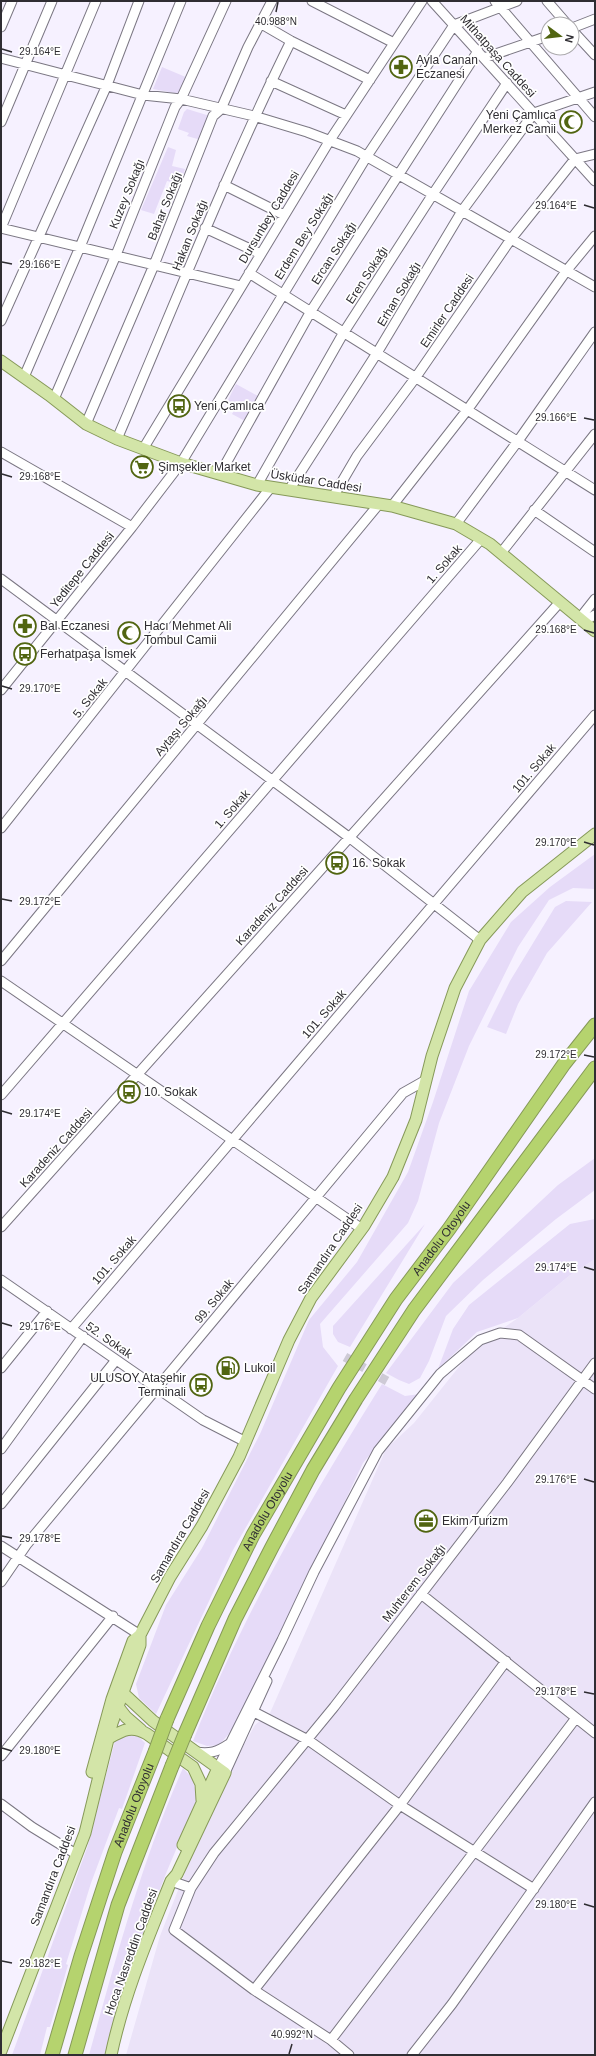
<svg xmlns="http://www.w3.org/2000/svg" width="596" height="2056" font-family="Arial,sans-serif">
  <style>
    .built { fill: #ebe3f8 }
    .green { fill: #e6dbf8 }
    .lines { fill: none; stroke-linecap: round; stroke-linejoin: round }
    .minor-tunnel { stroke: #cecad6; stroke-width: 9; stroke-dasharray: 9 4.5; stroke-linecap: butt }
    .minor-casing { stroke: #7b7783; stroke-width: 11 }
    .major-casing { stroke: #869959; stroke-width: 13 }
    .highway-casing { stroke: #869959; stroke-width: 15 }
    .minor { stroke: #fff; stroke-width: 9 }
    .major { stroke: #d3e5a8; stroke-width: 11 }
    .highway { stroke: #b5d36e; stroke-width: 13 }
    .highway-bridge-casing { stroke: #869959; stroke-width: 15; stroke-linecap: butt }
    .highway-bridge { stroke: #b5d36e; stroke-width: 13 }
    .ticks { fill: none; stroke: #2f2d32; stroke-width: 1.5 }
    .labels { text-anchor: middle; stroke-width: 3.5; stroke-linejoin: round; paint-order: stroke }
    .street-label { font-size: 12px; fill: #2f2d32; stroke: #fff }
    .poi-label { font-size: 12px; fill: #2f2d32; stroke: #fff; text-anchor: start }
    .ticks-label { font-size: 10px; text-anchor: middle; fill: #2f2d32; stroke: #fff; stroke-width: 3.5; stroke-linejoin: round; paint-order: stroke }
  </style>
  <rect width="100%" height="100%" fill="#f6f1ff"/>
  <path class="built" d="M595 1259V2055H126L160 1936 186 1870 228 1773 255 1725 270 1713 386 1449 414 1423 474 1348 518 1318 569 1276Z"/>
  <path class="green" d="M162 67 188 78 180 94 153 89Z
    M187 109 210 116 201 140 187 136 189 133 178 129 184 112Z
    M168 147 176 150 172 166 185 169 180 184 167 181 154 214 141 210Z
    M236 384 258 396 245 421 232 414 235 409 226 404Z
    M595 854V889L573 888 549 900 518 947 469 1046 439 1123 418 1201 408 1223 320 1324 323 1347 338 1366 233 1550 156 1714 139 1698 136 1684 166 1605 202 1548 260 1434 309 1320 357 1262 408 1172 433 1102 469 991 511 922 550 887Z
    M566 901 592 902 547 953 518 1004 506 1034 487 1027 510 981 555 907Z
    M595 1158V1190L556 1219 483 1280 446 1316 429 1361 420 1378 409 1384 399 1380 386 1373 453 1283 558 1185Z
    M595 1219V1259L569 1276 518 1318 477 1332 438 1369 453 1329 469 1305 570 1224Z
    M425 1224 350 1347 338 1342 333 1334V1326Z
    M382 1384 405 1396 420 1394 363 1463 284 1630 234 1728 219 1745 207 1746 193 1741C242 1615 311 1498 382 1384Z
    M123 1735H137L145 1743 122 1809 119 1808 91 1883 66 1964 68 1965 50 2027H47L40 2055H12L87 1848 115 1741Z
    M183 1768 192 1778 198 1798 167 1871 134 1956 105 2055H89C116 1958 142 1860 183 1768Z"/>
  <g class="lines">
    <path class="minor-tunnel" d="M345 1357 387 1381"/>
    <g class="minor-casing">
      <path id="minor" d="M96 1 1 228 241 286
        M312 1 394 43
        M432 1 595 181
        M495 1 595 117
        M547 1 567 24
        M260 23 291 41 370 80
        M1 27 12 1
        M572 28 595 19
        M572 30 595 55
        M1 58 143 95 181 99 254 116 307 132 357 151 595 287
        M484 58 548 36
        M271 81 346 115
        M1 122 52 1
        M224 185 284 215
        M205 228 261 254
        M249 273 595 490
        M1 321 107 85 139 1
        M24 377 80 247 181 1
        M54 399 116 255 175 107 181 99 226 1
        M86 424 154 265 213 116 221 109 248 47 272 1
        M117 439C174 306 227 171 291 41
        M143 449 330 140 422 1
        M1 452 132 527
        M220 474 311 311 478 51
        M257 485 344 332 433 194 507 83
        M289 490 377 353 462 211 534 113 595 92
        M333 497 357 456 416 377 511 239 575 159 595 154
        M392 506 468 409 567 270 595 236
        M534 510 595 552
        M456 524 518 441 595 332
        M501 553 595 434
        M1 579 350 838 480 940
        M580 618 595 599
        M584 621 595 615
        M1 690 132 527 181 463 367 156 454 25 517 1
        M1 828 271 487
        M1 961 379 504
        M1 981 362 1229
        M1 1095 481 539
        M1 1227 560 602
        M1 1280 203 1420 246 1442
        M71 1329 595 715
        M1 1368 47 1311
        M1 1449 83 1336
        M1 1504 116 1360
        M1 1546 140 1635
        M1 1582 27 1544 403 1093 426 1080
        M421 1594 595 1733
        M254 1712 308 1740 400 1805 534 1889
        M576 1718 331 2040 254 1990 174 1930 191 1888 214 1853 334 1707 507 1483 595 1363
        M196 1752C210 1754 217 1752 229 1744
        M1 1756 113 1616
        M218 1768 282 1640 314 1572 378 1451 440 1374 480 1340 500 1333 519 1335 595 1389
        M225 1773 267 1681
        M1 1804 32 1827 76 1854
        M171 1881 191 1888
        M254 1990 400 1805 506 1661
        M331 2040 349 2055
        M412 2055 452 2004 595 1802"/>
    </g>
    <g class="major-casing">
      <path id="major" d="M1 361 49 395 86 424 117 439 181 463 257 485 392 506 456 524 490 544 595 631
        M115 1703 126 1717 141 1730
        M109 1738C123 1730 132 1725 147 1734L193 1767 201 1784 202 1800
        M92 1772 112 1699 133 1641 140 1635
        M183 1845 218 1768
        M1 2051 85 1833 112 1723 140 1645V1635L170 1577 202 1526 239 1457 289 1340 311 1298 364 1226 393 1177 416 1120 432 1056 455 988 480 940 522 892 595 834
        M111 2055C124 1994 148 1938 171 1881L177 1874 225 1773 153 1721 123 1693 115 1691"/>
    </g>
    <g class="highway-casing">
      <g id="highway">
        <path id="s1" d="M167 1719 208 1626 253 1535 339 1388 396 1299 449 1229 564 1064 595 1025"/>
        <path d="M185 1734 235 1619 272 1547 313 1470 356 1399 414 1310 595 1068"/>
        <path id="s2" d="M52 2055 81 1956 115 1852 155 1752"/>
        <path d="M75 2055 118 1905 172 1766"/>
      </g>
    </g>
    <use href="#minor" class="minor"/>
    <use href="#major" class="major"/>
    <use href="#highway" class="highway"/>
    <g class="highway-bridge-casing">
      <path id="highway-bridge" d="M155 1752 167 1719
        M172 1766 185 1734"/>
    </g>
    <use href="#highway-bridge" class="highway-bridge"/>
  </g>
  <path class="ticks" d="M276 12 278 2M2 49 12 52M584 205 594 208M2 262 12 264M584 418 594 420M2 474 12 477M584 630 594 633M2 686 12 689M584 842 594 845M2 899 12 901M584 1055 594 1057M2 1111 12 1114M584 1267 594 1270M2 1323 12 1326M584 1479 594 1482M2 1536 12 1538M584 1692 594 1694M2 1748 12 1751M584 1904 594 1907M2 1961 12 1963M289 2054 292 2044"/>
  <defs>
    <g id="pharmacy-ring" transform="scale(1.15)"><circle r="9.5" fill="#fff" stroke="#516511" stroke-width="1.5"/><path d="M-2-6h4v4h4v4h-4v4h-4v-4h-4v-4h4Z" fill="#516511"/></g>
    <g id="mosque-ring" transform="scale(1.15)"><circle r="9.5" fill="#fff" stroke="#516511" stroke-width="1.5"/><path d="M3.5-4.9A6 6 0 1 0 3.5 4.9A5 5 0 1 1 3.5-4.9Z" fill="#516511"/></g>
    <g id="bus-ring" transform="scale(1.15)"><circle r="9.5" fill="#fff" stroke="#516511" stroke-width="1.5"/><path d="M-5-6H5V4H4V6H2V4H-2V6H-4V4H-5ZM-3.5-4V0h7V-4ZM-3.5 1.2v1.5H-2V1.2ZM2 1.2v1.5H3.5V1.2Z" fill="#516511"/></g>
    <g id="supermarket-ring" transform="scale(1.15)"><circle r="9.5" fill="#fff" stroke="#516511" stroke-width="1.5"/><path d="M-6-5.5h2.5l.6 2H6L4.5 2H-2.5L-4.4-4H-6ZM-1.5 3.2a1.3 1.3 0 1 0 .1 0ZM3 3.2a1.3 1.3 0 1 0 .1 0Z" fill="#516511"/></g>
    <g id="fuel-ring" transform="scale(1.15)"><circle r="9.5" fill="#fff" stroke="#516511" stroke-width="1.5"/><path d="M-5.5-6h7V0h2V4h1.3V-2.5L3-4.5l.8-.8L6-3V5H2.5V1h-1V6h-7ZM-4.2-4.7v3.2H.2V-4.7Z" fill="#516511"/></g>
    <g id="office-ring" transform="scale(1.15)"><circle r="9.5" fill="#fff" stroke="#516511" stroke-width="1.5"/><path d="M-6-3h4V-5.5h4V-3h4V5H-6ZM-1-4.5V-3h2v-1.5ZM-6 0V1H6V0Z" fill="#516511"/></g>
  </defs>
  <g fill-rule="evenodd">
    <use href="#pharmacy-ring" x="401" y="67"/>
    <use href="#mosque-ring" x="571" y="122"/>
    <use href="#bus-ring" x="179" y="406"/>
    <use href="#supermarket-ring" x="142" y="467"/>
    <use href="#pharmacy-ring" x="25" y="626"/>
    <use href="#mosque-ring" x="129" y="633"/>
    <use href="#bus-ring" x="25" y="654"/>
    <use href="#bus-ring" x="337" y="863"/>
    <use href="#bus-ring" x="129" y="1092"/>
    <use href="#fuel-ring" x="228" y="1368"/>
    <use href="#bus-ring" x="201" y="1385"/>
    <use href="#office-ring" x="426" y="1521"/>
  </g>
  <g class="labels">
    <g class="street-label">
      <text transform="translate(498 56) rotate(48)" y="4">Mithatpaşa Caddesi</text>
      <text transform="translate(127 194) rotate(-68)" y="4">Kuzey Sokağı</text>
      <text transform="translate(165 206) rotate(-68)" y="4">Bahar Sokağı</text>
      <text transform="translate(269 217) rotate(-59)" y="4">Dursunbey Caddesi</text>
      <text transform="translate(190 235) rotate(-68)" y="4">Hakan Sokağı</text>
      <text transform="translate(304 236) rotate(-58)" y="4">Erdem Bey Sokağı</text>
      <text transform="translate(334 253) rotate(-57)" y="4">Ercan Sokağı</text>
      <text transform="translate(367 275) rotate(-57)" y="4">Eren Sokağı</text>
      <text transform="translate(399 294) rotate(-59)" y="4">Erhan Sokağı</text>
      <text transform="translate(447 311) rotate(-56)" y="4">Emirler Caddesi</text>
      <text transform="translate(316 481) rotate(9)" y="4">Üsküdar Caddesi</text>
      <text transform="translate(444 564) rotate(-49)" y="4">1. Sokak</text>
      <text transform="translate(82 570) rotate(-51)" y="4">Yeditepe Caddesi</text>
      <text transform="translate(90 698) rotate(-51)" y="4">5. Sokak</text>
      <text transform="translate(181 726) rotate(-50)" y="4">Aytaşı Sokağı</text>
      <text transform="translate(534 768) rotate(-50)" y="4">101. Sokak</text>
      <text transform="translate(232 809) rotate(-49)" y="4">1. Sokak</text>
      <text transform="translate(272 906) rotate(-48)" y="4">Karadeniz Caddesi</text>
      <text transform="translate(324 1014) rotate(-49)" y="4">101. Sokak</text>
      <text transform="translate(56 1148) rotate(-48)" y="4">Karadeniz Caddesi</text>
      <text dy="4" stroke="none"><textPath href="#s1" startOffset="555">Anadolu Otoyolu</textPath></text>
      <text transform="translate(330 1249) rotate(-56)" y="4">Samandıra Caddesi</text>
      <text transform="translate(114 1260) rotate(-49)" y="4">101. Sokak</text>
      <text transform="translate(214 1301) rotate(-50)" y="4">99. Sokak</text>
      <text transform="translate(109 1340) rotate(35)" y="4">52. Sokak</text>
      <text dy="4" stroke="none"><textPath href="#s1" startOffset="231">Anadolu Otoyolu</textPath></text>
      <text transform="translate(180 1536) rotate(-60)" y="4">Samandıra Caddesi</text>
      <text transform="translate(414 1583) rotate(-52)" y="4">Muhterem Sokağı</text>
      <text dy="4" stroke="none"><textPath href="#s2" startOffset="263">Anadolu Otoyolu</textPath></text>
      <text transform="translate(53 1876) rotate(-69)" y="4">Samandıra Caddesi</text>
      <text transform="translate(131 1952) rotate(-70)" y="4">Hoca Nasreddin Caddesi</text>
    </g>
    <g class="poi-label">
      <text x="416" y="64">Ayla Canan<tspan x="416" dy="14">Eczanesi</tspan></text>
      <text x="556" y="119" text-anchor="end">Yeni Çamlıca<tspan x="556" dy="14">Merkez Camii</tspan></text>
      <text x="194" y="410">Yeni Çamlıca</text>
      <text x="158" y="471">Şimşekler Market</text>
      <text x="40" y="630">Bal Eczanesi</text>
      <text x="144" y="630">Hacı Mehmet Ali<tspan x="144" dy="14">Tombul Camii</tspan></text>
      <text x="40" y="658">Ferhatpaşa İsmek</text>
      <text x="352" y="867">16. Sokak</text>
      <text x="144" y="1096">10. Sokak</text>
      <text x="244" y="1372">Lukoil</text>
      <text x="186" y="1382" text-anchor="end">ULUSOY Ataşehir<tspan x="186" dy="14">Terminali</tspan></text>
      <text x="442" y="1525">Ekim Turizm</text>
    </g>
  </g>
  <g class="ticks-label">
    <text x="276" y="25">40.988°N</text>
    <text x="40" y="55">29.164°E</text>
    <text x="556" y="209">29.164°E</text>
    <text x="40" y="268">29.166°E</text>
    <text x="556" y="421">29.166°E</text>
    <text x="40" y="480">29.168°E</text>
    <text x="556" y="633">29.168°E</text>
    <text x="40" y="692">29.170°E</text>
    <text x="556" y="846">29.170°E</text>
    <text x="40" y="905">29.172°E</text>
    <text x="556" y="1058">29.172°E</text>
    <text x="40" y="1117">29.174°E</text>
    <text x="556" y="1271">29.174°E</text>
    <text x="40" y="1330">29.176°E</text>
    <text x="556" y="1483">29.176°E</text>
    <text x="40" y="1542">29.178°E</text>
    <text x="556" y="1695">29.178°E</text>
    <text x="40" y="1754">29.180°E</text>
    <text x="556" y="1908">29.180°E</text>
    <text x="40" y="1967">29.182°E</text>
    <text x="292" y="2038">40.992°N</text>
  </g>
  <rect width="596" height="2056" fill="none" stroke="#2f2d32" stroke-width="4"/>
  <g transform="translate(560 36) rotate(105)"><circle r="19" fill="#ffffff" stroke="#acabad"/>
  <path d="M0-3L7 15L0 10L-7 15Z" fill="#516511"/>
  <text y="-6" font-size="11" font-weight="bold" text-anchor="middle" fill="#2f2d32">N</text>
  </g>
</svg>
